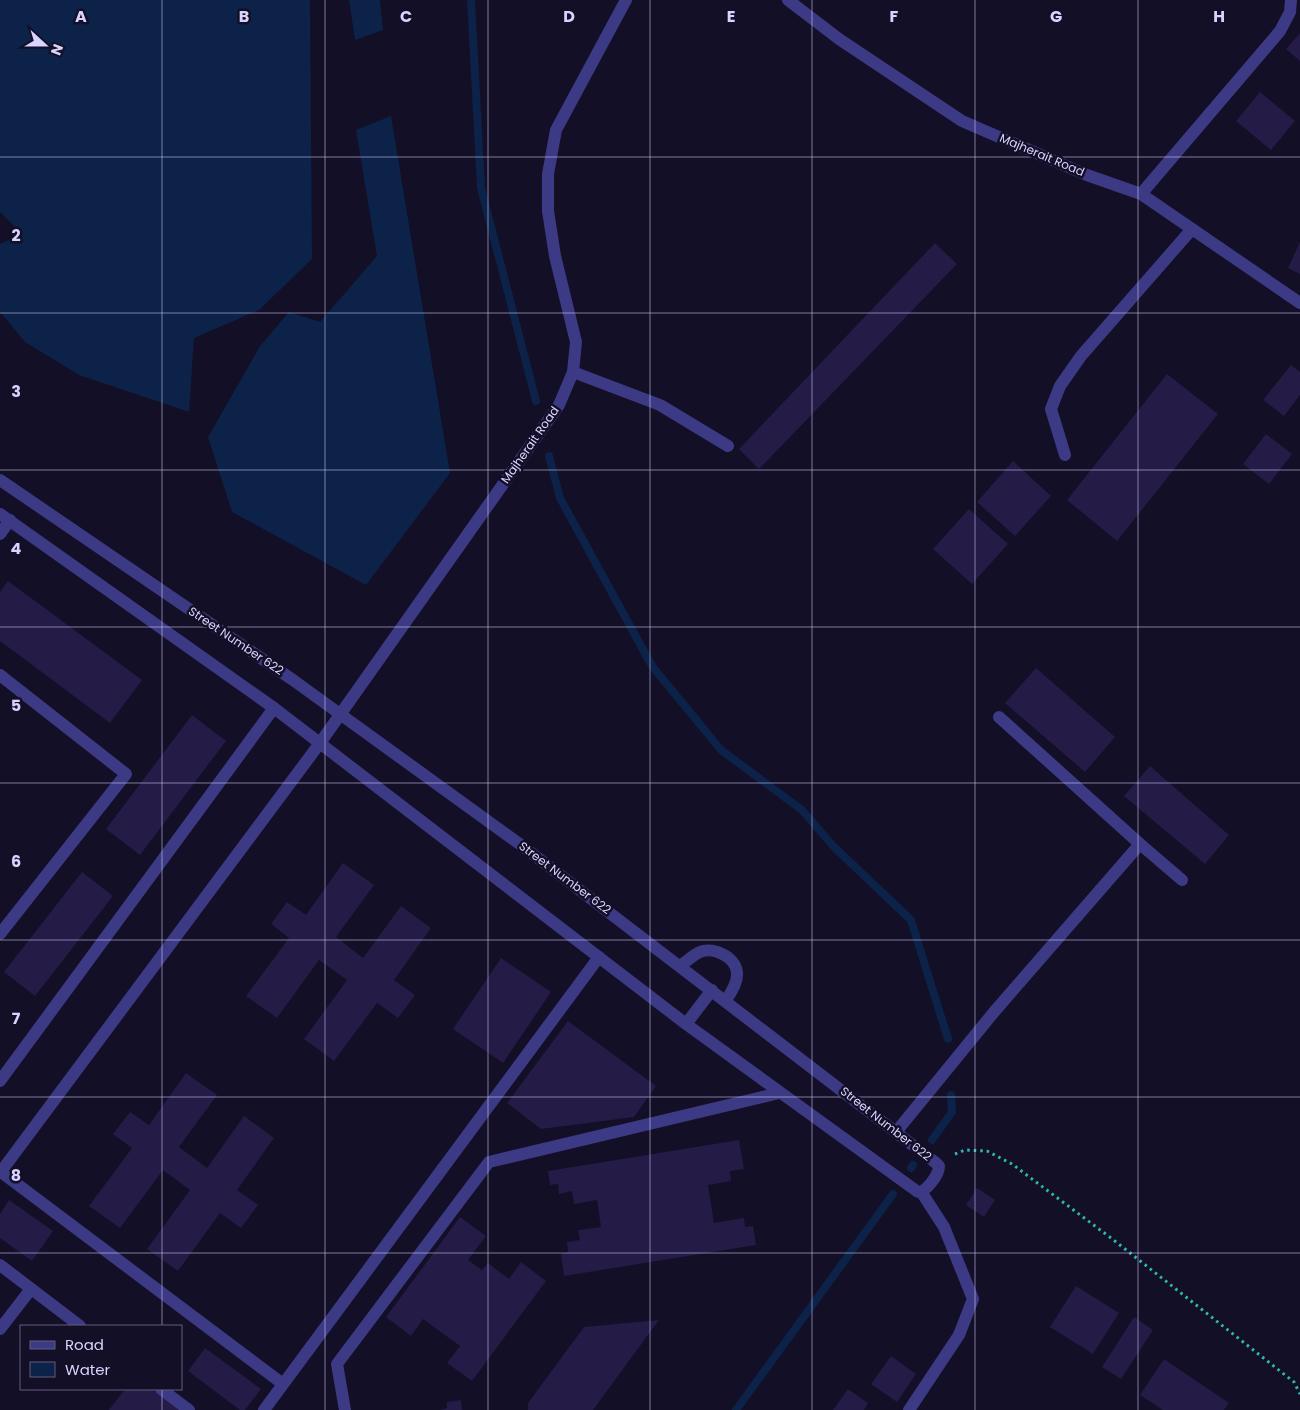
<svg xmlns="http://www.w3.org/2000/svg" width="1300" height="1410" font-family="Poppins,sans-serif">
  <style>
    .water { fill: #0c2248 }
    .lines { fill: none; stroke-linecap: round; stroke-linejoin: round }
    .stream { stroke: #0c2248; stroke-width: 8 }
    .building { fill: #241b47 }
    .path { stroke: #2fb8b0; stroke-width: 3; stroke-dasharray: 2.5 4; stroke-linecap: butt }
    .service { stroke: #3d3a85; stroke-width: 12 }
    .minor { stroke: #3d3a85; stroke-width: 12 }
    .tertiary { stroke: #3d3a85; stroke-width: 12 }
    .grid { fill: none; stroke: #d9d4ff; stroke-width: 1; stroke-opacity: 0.55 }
    .labels { text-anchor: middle; stroke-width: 5; stroke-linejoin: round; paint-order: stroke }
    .street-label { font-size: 12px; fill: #d9d4ff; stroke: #130f26 }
    .grid-label { font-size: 16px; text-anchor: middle; font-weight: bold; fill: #d9d4ff; stroke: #130f26; stroke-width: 5; stroke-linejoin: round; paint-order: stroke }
  </style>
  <rect width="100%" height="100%" fill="#130f26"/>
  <path class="water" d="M0 0H310L312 259 259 310 194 338 189 412 79 375 25 342 0 312V244L22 234 0 212Z
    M349 0H380L383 30 355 40Z
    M391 116 450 473 366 585 232 512 208 437 260 346 289 312 320 322 377 256 356 130Z"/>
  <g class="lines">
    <path class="stream" d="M471 0 481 188 536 401
      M549 456 560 498 652 666 721 750 802 810 833 846 911 920 948 1039
      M932 1140 952 1112 951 1095
      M911 1168 913 1165
      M736 1410 893 1194"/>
  </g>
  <path class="building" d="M1300 33V61L1286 49Z
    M1260 92 1295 121 1271 150 1236 121Z
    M1300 242V274L1288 268Z
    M935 243 957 264 759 469 739 449Z
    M1291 365 1300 372V395L1284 416 1263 400Z
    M1167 374 1218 414 1117 541 1067 500Z
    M1266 434 1292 454 1269 484 1243 464Z
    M1013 461 1051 496 1015 536 977 502Z
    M969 509 1008 544 972 584 933 549Z
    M8 581 142 680 110 723 0 641V592Z
    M1036 668 1115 737 1085 772 1005 703Z
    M192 715 226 741 140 855 106 829Z
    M1150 766 1229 835 1205 864 1124 796Z
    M343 863 374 885 336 937 363 958 401 906 431 928 394 980 415 995 398 1018 377 1003 334 1061 304 1039 347 980 319 960 277 1018 246 996 289 938 271 924 287 902 306 915Z
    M82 872 113 896 35 996 4 972Z
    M501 958 551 992 503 1063 453 1029Z
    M568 1021 656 1086 634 1117 541 1129 507 1103Z
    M186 1073 217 1095 179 1147 207 1168 244 1116 274 1138 237 1190 258 1205 241 1228 220 1213 178 1271 147 1249 190 1190 163 1170 120 1228 89 1206 132 1148 113 1134 130 1112 149 1125Z
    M739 1140 744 1169 730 1171 731 1181 708 1185 714 1223 744 1218 745 1227 753 1226 756 1245 564 1276 561 1254 568 1252 567 1242 580 1240 578 1230 601 1227 597 1200 574 1204 572 1191 559 1194 558 1184 550 1185 548 1171Z
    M977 1188 995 1200 984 1217 966 1205Z
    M9 1200 53 1231 32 1261 0 1238V1214Z
    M460 1217 486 1236 468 1260 482 1270 488 1263 509 1279 521 1262 546 1281 472 1381 447 1363 460 1346 423 1319 411 1336 386 1317Z
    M1076 1286 1119 1313 1093 1354 1050 1327Z
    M1134 1317 1153 1330 1121 1379 1102 1367Z
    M659 1320 593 1410H528V1403L584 1327Z
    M205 1348 261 1389 245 1410H240L188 1371Z
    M891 1356 916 1374 897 1402 871 1384Z
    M1164 1359 1229 1403 1224 1410H1163L1140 1395Z
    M125 1389H151L180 1410H109Z
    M848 1389 868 1403 864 1410H833Z
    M461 1400 462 1410H440L447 1408V1402Z"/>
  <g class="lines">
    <path class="path" d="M955 1154 965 1150 987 1151 1012 1164 1111 1238 1294 1382 1300 1394"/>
    <path class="service" d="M573 372 660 405 728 446
      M0 534 10 520
      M0 675 126 774 0 934
      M680 966C686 962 693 955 700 952 714 946 738 958 737 975 737 984 731 993 726 1000
      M0 1081 274 708
      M1 1172 283 1384
      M0 1173 320 743
      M0 1265 80 1326
      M0 1329 31 1289
      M161 1389 189 1410
      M264 1410 599 957
      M345 1410 337 1364 489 1162 779 1093
      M909 1410 959 1335 973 1299 944 1227 922 1193"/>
    <path class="minor" d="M1141 194 1280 31 1290 12 1291 0
      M1065 455 1051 409 1060 386 1081 356 1192 229
      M1140 844 1182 880
      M896 1132 994 1012 1140 844 999 717"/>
    <path class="tertiary" d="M788 0 839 39 962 121 1087 175 1141 194 1300 303
      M0 480 293 680 521 845 936 1163 939 1166C939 1175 926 1192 918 1192L686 1024 274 708 0 514
      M320 743 559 405 573 372 576 342 555 256 548 211V174L556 130 626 0
      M686 1024 712 990"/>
  </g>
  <path class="grid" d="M162 0V1326M325 0V1410M488 0V1410M650 0V1410M812 0V1410M975 0V1410M1138 0V1410M0 157H1300M0 313H1300M0 470H1300M0 627H1300M0 783H1300M0 940H1300M0 1097H1300M0 1253H1300M162 1389V1410"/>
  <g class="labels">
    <g class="street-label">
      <text transform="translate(1042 155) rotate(23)" y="4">Majherait Road</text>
      <text transform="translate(530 445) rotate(-55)" y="4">Majherait Road</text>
      <text transform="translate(236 641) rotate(34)" y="4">Street Number 622</text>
      <text transform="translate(565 878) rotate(37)" y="4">Street Number 622</text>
      <text transform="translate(886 1124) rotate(38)" y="4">Street Number 622</text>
    </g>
  </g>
  <g class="grid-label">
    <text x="81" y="22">A</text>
    <text x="244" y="22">B</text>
    <text x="406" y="22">C</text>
    <text x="569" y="22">D</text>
    <text x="731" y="22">E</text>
    <text x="894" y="22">F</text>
    <text x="1056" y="22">G</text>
    <text x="1219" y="22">H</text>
    <text x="16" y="241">2</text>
    <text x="16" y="397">3</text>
    <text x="16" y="554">4</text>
    <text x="16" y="711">5</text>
    <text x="16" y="867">6</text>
    <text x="16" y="1024">7</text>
    <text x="16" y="1181">8</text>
  </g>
  <rect x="20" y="1325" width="162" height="65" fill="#130f26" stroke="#625e7d"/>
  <rect x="30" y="1341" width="25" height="8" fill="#3d3a85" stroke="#625e7d"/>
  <text x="65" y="1350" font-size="15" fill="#d9d4ff">Road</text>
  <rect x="30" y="1362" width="25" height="15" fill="#0c2248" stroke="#625e7d"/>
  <text x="65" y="1375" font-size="15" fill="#d9d4ff">Water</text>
  <g transform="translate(45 45) rotate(111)" stroke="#130f26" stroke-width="4" paint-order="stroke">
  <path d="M0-4L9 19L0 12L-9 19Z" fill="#d9d4ff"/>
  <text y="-8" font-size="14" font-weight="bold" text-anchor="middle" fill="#d9d4ff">N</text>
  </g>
</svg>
